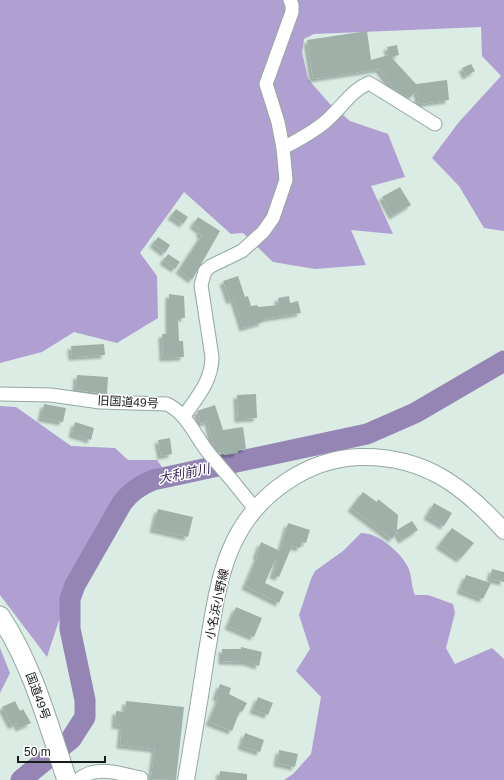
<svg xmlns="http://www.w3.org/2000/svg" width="504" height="780" font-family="Helvetica,'Noto Sans JP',sans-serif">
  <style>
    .forest { fill: #afa0d1 }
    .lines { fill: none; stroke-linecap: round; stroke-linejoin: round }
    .river { stroke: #9485b5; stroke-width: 21 }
    .building { fill: #9fb0a9; filter: url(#shadow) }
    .minor-casing { stroke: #95a79f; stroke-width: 15 }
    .major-casing { stroke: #95a79f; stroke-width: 18 }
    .highway-casing { stroke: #95a79f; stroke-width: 21 }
    .minor { stroke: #fff; stroke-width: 13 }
    .major { stroke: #fff; stroke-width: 16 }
    .highway { stroke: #fff; stroke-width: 19 }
    .labels { text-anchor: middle; stroke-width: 3; stroke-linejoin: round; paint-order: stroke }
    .street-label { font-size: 12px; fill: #151b18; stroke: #fff }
    .water-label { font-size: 13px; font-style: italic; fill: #321954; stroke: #fff }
  </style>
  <defs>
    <filter id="shadow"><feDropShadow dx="-3.5" dy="3.5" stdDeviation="1" flood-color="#0004"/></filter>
  </defs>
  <rect width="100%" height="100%" fill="#daece4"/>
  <path class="forest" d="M0 0H504V231L484 228 459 186 432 158 459 122 501 76 482 56 481 27 314 34 304 39 302 52 308 79 329 103 350 121 388 134 405 177 371 186 393 234 351 230 366 265 315 269 273 262 243 233 231 234 184 192 140 253 157 276 158 318 117 343 74 332 42 352 0 363Z
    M0 406 16 407 71 446 115 448 128 460H157L162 467C154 472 145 476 138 482 87 527 68 594 47 657L0 595Z
    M361 533C379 533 400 552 408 567 412 575 411 586 415 595H428L453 604 455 613 446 648 455 664 492 648 504 659V780H284L293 774 311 754 321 697 296 671 310 649 299 615 311 579 315 571 343 551Z
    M0 648 10 673 0 693Z"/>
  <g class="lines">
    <path class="river" d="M21 780 71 739 85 717V700L70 629V599L75 585 122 503C131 491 140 485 153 480L367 434 415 413 504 361"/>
  </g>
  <path class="building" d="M367 31 371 60 389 55 387 47 397 45 399 55 391 57 416 84 447 80 449 100 419 104 417 91 409 98 394 89 379 69 313 79 307 40Z
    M471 64 475 71 466 76 462 68Z
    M400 187 411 205 393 216 382 197Z
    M176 209 188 217 183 224 171 216Z
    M198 217 220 231 192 280 179 270 202 235 199 233 201 231 193 225Z
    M158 237 170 245 165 253 153 244Z
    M168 254 180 262 175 269 163 261Z
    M238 276 245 297 248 296 251 306 257 305 258 307 279 305 278 298 289 296 290 303 298 301 301 313 262 319 263 322 243 328 234 299 230 301 223 281Z
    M169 294 184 296 185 318H178L179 341H183L184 357 163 358 162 334H169Z
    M104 344 105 355 72 357 71 346Z
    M77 375 108 377 107 394 76 390Z
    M256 394 257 418 238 419 237 395Z
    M44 404 66 408 63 422 41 418Z
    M215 405 223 430 243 427 246 449 237 450 238 453 224 455 223 449 216 450 213 445 208 421 201 424 197 411Z
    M75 422 94 428 91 440 72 434Z
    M170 438 172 454 161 456 158 440Z
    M363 492 377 502 378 499 398 515 397 530 412 521 418 530 402 540 397 532 392 539 351 508Z
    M434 503 452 513 444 526 427 516Z
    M158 509 193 517 188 537 153 529Z
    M288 523 310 530 306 543 302 542 300 548 292 546 279 577 273 575 277 561 275 560 265 583 284 592 279 603 245 586 258 556H256L261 542 280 551Z
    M452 528 474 543 460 559 439 545Z
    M492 569 504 572V582L490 579Z
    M466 575 491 583 483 599 460 590Z
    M236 607 262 618 254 637 228 626Z
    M241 647 262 652 259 666 247 662 222 661V649H241Z
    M220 684 231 688 229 694 247 703 242 712 240 711 232 731 209 722 219 698 216 697Z
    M258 697 273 703 268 715 253 710Z
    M15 701 20 711 23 709 31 723 19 728 17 723 12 726 2 707Z
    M126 701 184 707 176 780 151 779 155 749 120 745 122 726 115 725 116 711 125 712Z
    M245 733 264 740 260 752 241 746Z
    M279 750 298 754 295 767 277 763Z
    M220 771 247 774V780H219Z"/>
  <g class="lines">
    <g class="minor-casing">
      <path id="minor" d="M283 148C298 140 312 133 325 122 341 109 350 91 369 83L435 124
        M0 394 51 395 100 402 167 404C189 415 196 439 212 457 227 474 241 491 255 509
        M184 416C197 397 212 381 212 357L201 285 205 271 211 266 242 251 263 232 273 218 286 180 283 148 278 122 266 84 292 12V5L290 0
        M78 780C96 764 120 774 141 778"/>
    </g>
    <g class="major-casing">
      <path id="major" d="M186 780C193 739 200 698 206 657 218 588 222 525 286 482 308 467 333 458 359 457 423 455 464 486 504 531"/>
    </g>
    <g class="highway-casing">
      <path id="highway" d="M0 616C33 666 48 724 67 780"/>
    </g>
    <use href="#minor" class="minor"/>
    <use href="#major" class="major"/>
    <use href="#highway" class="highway"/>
  </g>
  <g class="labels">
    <g class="street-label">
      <text transform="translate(128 402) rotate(3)" y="4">旧国道49号</text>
      <text transform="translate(217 604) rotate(-78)" y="4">小名浜小野線</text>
      <text transform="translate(38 696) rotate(70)" y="4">国道49号</text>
    </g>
    <g class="water-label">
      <text transform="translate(184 473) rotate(-12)" y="5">大利前川</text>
    </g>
  </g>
  <path d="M18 756v6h87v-6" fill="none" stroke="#151b18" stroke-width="2"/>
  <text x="24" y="756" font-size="12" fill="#151b18" stroke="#ffffff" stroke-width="3" paint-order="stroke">50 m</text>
</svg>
